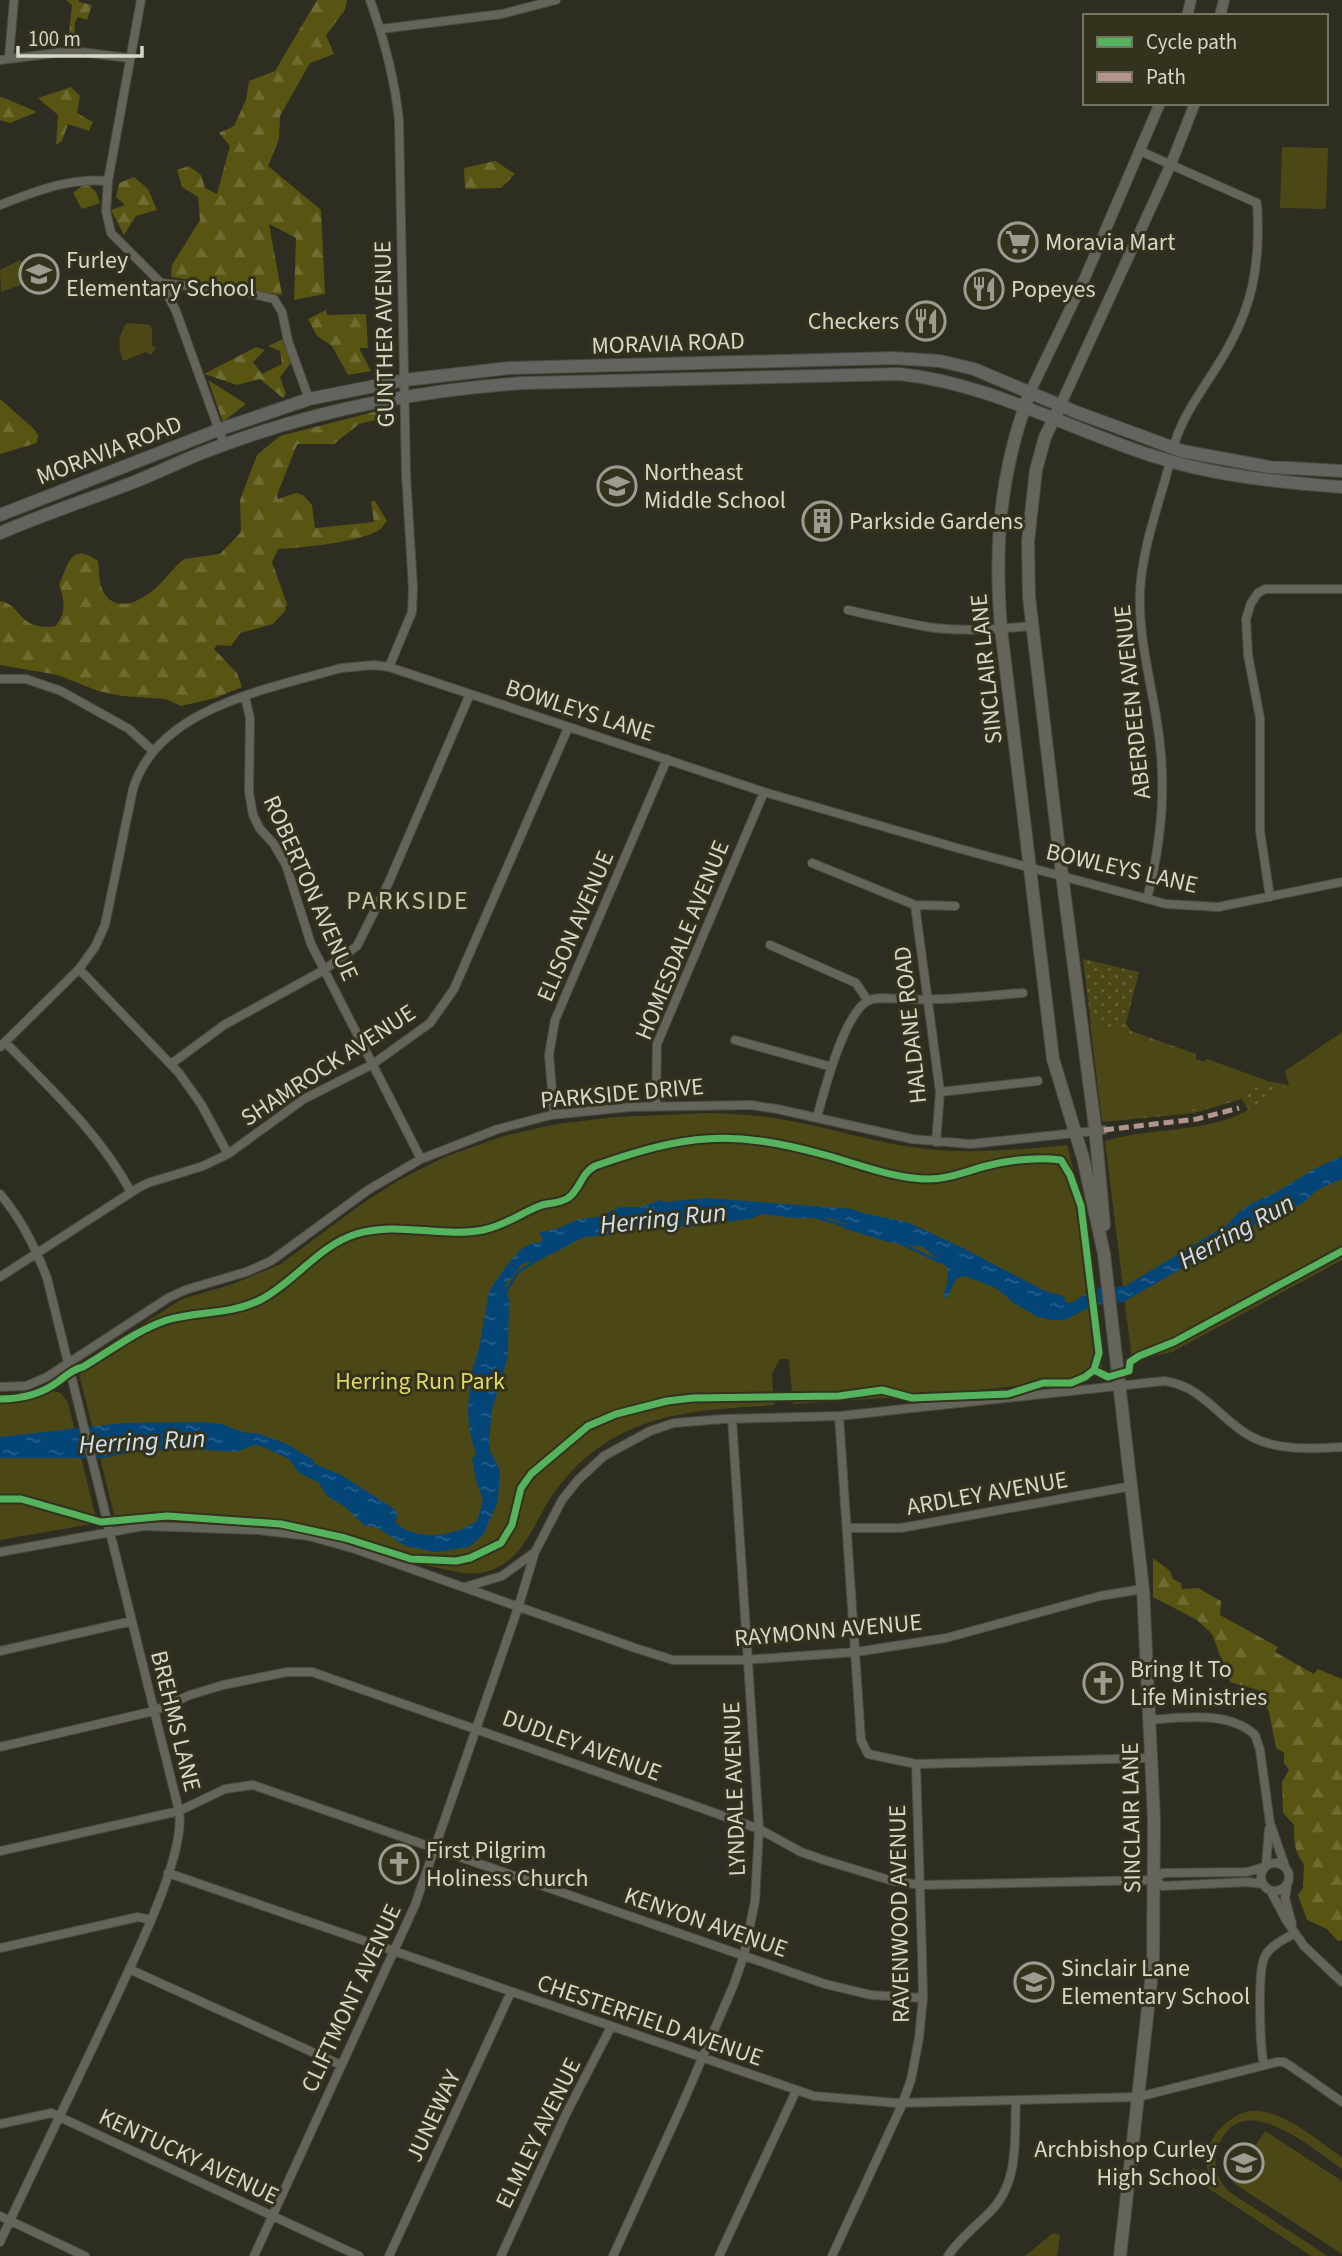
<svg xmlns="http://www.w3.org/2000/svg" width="1342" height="2256" font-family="'Source Sans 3',sans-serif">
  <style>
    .grass { fill: url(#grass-dots) }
    .forest { fill: url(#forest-firs) }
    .green { fill: #4b4816 }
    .water { fill: url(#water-ripples) }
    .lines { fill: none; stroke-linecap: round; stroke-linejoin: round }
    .stream { stroke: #044578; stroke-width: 2.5 }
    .minor-casing { stroke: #4c4b41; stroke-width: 10 }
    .tertiary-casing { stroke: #4c4b41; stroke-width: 12 }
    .secondary-casing { stroke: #4c4b41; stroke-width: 14 }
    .primary-casing { stroke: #4c4b41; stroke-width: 14 }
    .minor { stroke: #65645b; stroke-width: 8 }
    .tertiary { stroke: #65645b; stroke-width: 10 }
    .secondary { stroke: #65645b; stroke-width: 12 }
    .primary { stroke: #62645f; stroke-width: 12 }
    .quiet { stroke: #b2968c; stroke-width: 5; stroke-dasharray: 10 5; stroke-linecap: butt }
    .cycleway-casing { stroke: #33321d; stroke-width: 11 }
    .cycleway { stroke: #56b35d; stroke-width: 7 }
    .labels { text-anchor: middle; stroke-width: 6; stroke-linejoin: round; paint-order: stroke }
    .poi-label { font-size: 24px; fill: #d6d6c9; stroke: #33321d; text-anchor: start }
    .street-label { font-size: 24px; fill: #d6d6c9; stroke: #33321d }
    .park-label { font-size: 24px; fill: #e1d85d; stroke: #33321d }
    .neighbourhood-label { font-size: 26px; letter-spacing: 2px; fill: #c8c7ad; stroke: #33321d }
    .water-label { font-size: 26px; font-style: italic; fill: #d0e0f1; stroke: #33321d }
  </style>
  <defs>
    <pattern id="grass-dots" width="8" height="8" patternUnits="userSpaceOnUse" patternTransform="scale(1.75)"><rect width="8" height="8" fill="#4b4816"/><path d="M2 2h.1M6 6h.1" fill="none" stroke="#646237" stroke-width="1.8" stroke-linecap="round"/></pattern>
    <pattern id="forest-firs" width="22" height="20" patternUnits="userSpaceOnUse" patternTransform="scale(1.75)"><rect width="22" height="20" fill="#585411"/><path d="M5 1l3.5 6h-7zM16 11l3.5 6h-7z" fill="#6f6c32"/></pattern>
    <pattern id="water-ripples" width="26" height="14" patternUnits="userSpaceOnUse" patternTransform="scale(1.75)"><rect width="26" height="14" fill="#044578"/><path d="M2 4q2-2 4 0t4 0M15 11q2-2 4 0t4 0" fill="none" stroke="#285f8a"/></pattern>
  </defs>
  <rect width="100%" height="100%" fill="#2e2d22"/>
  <path class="grass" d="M1083 959 1139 972 1126 1023 1131 1031 1196 1054V1059L1203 1062 1207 1059 1267 1081 1289 1085 1266 1102 1248 1110 1242 1099 1194 1113 1103 1122Z"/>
  <path class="forest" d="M66 0H79V2L92 5 87 20 78 17 75 22 74 42 68 43 72 5Z
    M317 0H347L345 10 326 35 334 54 310 63 280 116 279 139 268 166 321 210 325 294 294 300 296 238 269 224 282 295 171 277 172 265 200 220 198 197 182 187 177 170 189 166 201 175 205 188 217 194 230 146 219 133 234 126 246 100 249 81 275 71Z
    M71 87 80 96 77 113 93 122 89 131 68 124 62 141 56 145 58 115 38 98Z
    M0 97H2L37 112 10 123 0 120Z
    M495 161 515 174 501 188 465 189 464 168Z
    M134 177 148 189 157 210 136 216 124 235 111 210 125 205 116 197 119 183Z
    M86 183 96 192 100 203 82 209 73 193Z
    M326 310 327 315 366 314 368 348H359L371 371 348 375 332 346 317 336 308 319Z
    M283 339 291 363 280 377 286 394 283 398 260 379 237 385 204 374 256 347 265 350 253 362 262 374 282 364 280 351 268 346Z
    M208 380 246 404 223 422Z
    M0 399 34 429 38 435 37 443 0 454Z
    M385 409 388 417 359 424 334 444H298L296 447 277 495 278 499 296 493 303 495 312 505 315 528 374 522 371 501H375L387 521C384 524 382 528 379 530 361 542 300 548 278 549L272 562 287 604 285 611 273 624 240 633 231 646 217 645 214 649 237 673 242 687 215 698 181 706 166 699 122 696 98 691 58 675 0 665V601C22 604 18 632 56 626 66 612 65 600 59 585 69 562 71 542 98 561 99 568 99 576 100 583 109 616 139 604 157 587 166 578 174 567 184 559L220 554 241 532 240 500 257 455 280 436Z
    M1153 1558 1170 1571 1173 1579 1181 1583 1182 1589 1198 1588 1221 1601 1220 1615 1278 1647 1275 1652 1314 1674 1318 1669 1342 1679V1940L1338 1941 1327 1929 1307 1920 1298 1895 1303 1888 1304 1864C1294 1852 1294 1840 1294 1825L1283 1813 1282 1782 1289 1770 1284 1763V1753L1276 1748 1269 1712 1258 1690 1230 1682 1212 1634 1197 1620 1153 1597Z"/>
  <path class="green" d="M1282 147 1328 148 1326 209 1280 208Z
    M20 260 29 282 1 292 0 270Z
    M127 323 150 325 152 330V345L156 348 151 355 146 352 123 361C118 345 117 337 127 323Z
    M1090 1023 1196 1054V1059L1203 1062 1207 1059 1267 1081C1218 1113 1160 1114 1102 1121Z
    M1342 1032V1260L1172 1352 1132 1361 1105 1141C1145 1129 1188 1132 1228 1119 1250 1111 1270 1099 1289 1085L1285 1071Z
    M710 1113C736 1114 761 1115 785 1120 828 1127 869 1141 912 1147 964 1155 1015 1150 1067 1145L1086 1218 1103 1375 948 1394 793 1404 789 1359H780L772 1374 774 1405C686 1411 614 1413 556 1490 534 1520 525 1562 485 1572 468 1576 454 1571 438 1568 386 1558 337 1534 285 1523 268 1519 249 1520 232 1519 193 1516 154 1512 115 1518L79 1374 82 1363 182 1299 233 1284 281 1264 360 1205 399 1180 447 1156 504 1136 557 1124 615 1117Z
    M45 1389 61 1393 68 1403 97 1523 0 1540V1397L22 1396Z
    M1248 2111C1283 2108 1314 2139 1342 2157V2169C1312 2149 1241 2085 1218 2147 1213 2160 1216 2176 1225 2187 1232 2196 1246 2202 1256 2209 1280 2225 1304 2240 1327 2256H1311L1188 2175 1193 2168 1209 2177C1200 2146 1219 2121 1248 2111Z
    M1265 2131 1342 2181V2254L1232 2182Z
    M1053 2233 1060 2235 1057 2256H1025Z"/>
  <path class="water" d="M1342 1156V1179L1317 1190 1303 1203 1207 1247 1193 1262 1123 1302 1094 1305 1065 1320H1051L1038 1317 1015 1304 996 1288 965 1276 956 1278 947 1298 943 1296 947 1284 948 1268 923 1247 888 1242 843 1228 842 1227 847 1224 829 1218H793L763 1214 749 1219 687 1227 665 1225 620 1228 608 1235 584 1237 542 1259 522 1264 505 1285 509 1300 508 1356 492 1410 489 1441 490 1451 500 1470 498 1501 483 1535 469 1547 435 1552 405 1546 378 1528 364 1525 345 1507 327 1496 318 1482 299 1473 289 1459 263 1447 255 1445 236 1452 193 1449 142 1451 102 1458H0V1437L123 1423 203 1422 222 1424 246 1433H257L287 1444 313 1460V1463L341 1475 390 1506 397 1512 396 1523C418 1542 455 1536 477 1521L483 1500 476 1481 472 1459 476 1455 469 1429 468 1406 472 1371 479 1348 489 1291 507 1265 520 1250 530 1244 541 1242 543 1239 539 1232 556 1229 580 1219 597 1217 621 1207H641L660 1200 664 1202 707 1198 852 1209 862 1213 907 1222 961 1247 1045 1291 1063 1296 1066 1302 1071 1303 1094 1289 1125 1286 1227 1225 1239 1212 1254 1202 1275 1193 1314 1169Z"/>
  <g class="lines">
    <path class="stream" d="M815 1217 849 1227
      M898 1242 940 1262
      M504 1295 517 1273 537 1260"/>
    <g class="minor-casing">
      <path id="minor" d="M141 0 108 181 106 211 111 233 161 283 244 292 274 299 282 312 288 341 309 399
        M370 0C384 39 395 79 399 121L406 474 413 588 412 612 389 667
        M381 29 502 14 556 0
        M9 58 14 0
        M0 60 72 51 129 58
        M1140 151 1257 203C1261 265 1253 309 1219 363 1202 391 1181 417 1173 449
        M0 205C36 191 68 178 108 181
        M161 283 176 311 224 444
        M848 610C874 616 901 622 928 627 962 632 998 629 1032 626
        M0 679H26L61 691 129 729 153 751
        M245 697 250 718 249 792 253 815 260 829 273 843 286 865 311 944 421 1159
        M812 863 915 905 955 906
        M1270 897 1260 831V718L1248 655 1246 619 1251 603 1258 593 1265 589H1342
        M1147 899C1160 848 1166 797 1160 745 1155 694 1138 644 1140 592 1142 548 1159 504 1170 462
        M915 905 940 1092 936 1142
        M770 945 856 983 868 1001
        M79 969 179 1073 201 1104 228 1154
        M735 1040 832 1067
        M5 1042C51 1089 99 1133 131 1192
        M0 1047 79 969 95 947 105 925 133 789C158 707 269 689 341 668L374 665 389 667 764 792 957 848 1166 904 1218 907 1342 882
        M171 1064 224 1025 324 970 357 946 388 884 470 694
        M940 1092 1038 1081
        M656 1106 657 1044 764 792
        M554 1114 549 1055 555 1020 667 759
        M817 1117C824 1092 844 1013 868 1001 877 996 891 999 900 999 942 1001 982 996 1023 993
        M0 1194C20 1217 36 1249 47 1278L179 1811C186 1852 139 1948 121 1987 82 2072 39 2157 0 2242
        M0 1277 138 1188 148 1183 203 1166 228 1154 304 1099 373 1064 430 1023 454 989 568 728
        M0 1387 26 1386 47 1377 168 1298 185 1290 246 1272 271 1261 368 1190 421 1159 498 1129 551 1115 630 1107 751 1105 777 1109 912 1139 971 1144 1104 1130
        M839 1416 861 1740 868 1754 916 1764 1151 1758
        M847 1528H901L1132 1486
        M0 1552 144 1526 258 1530 309 1536 358 1550 638 1649 673 1660H744L856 1652 946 1638 1100 1596 1143 1589
        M465 1587 502 1576 535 1552 562 1500 578 1480 604 1456 650 1431 674 1423 723 1419 839 1416 1164 1381C1201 1385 1220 1419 1250 1436 1277 1451 1313 1449 1342 1447
        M0 1651 132 1621
        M1150 1720C1181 1717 1230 1711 1255 1735L1260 1750 1270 1823 1285 1866
        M0 1747 154 1711 190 1695 223 1685 287 1672H312L701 1808 759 1829 801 1852 824 1860 893 1881 920 1885 1154 1880
        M0 1851 179 1811 225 1789 253 1785 825 1984 871 1995 923 1998
        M1261 1877a14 14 0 1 1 28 0a14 14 0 1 1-28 0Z
        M1266 1865 1269 1829
        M168 1873 814 2096 896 2103 1138 2097 1277 2062H1284L1292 2067 1342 2102
        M1154 1880 1163 1873 1247 1872 1264 1867
        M1154 1880 1163 1886 1248 1882 1262 1884
        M1287 1886 1285 1898 1292 1924
        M1270 1890 1286 1920 1304 1946 1342 1982
        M0 1948 138 1917 151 1920
        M129 1969 341 2065
        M1264 2065C1260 2048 1257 1969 1265 1956 1271 1945 1285 1939 1295 1933
        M0 2124 51 2113 359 2256
        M0 2216 85 2256
        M254 2256 415 1905 518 1608 534 1555
        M389 2256 511 1992
        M501 2256 567 2112 611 2027
        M613 2256 682 2105 734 1984 744 1955 755 1901 759 1829 732 1419
        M719 2256 796 2091
        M832 2256 901 2107 911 2080 919 2038 923 1998 922 1954 916 1764
        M948 2256C959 2239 975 2227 989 2213 1020 2183 1014 2140 1016 2100"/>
    </g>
    <g class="tertiary-casing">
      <path id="tertiary" d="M1187 16 1191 0
        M1220 16 1224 0
        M1030 392 1084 280 1160 103
        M1060 406 1171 164 1195 103"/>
    </g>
    <g class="secondary-casing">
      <path id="secondary" d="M1030 392C1000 471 994 545 1001 629L1053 1059 1083 1158 1104 1254 1143 1589 1154 1819 1153 1964 1120 2256
        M1060 406 1045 437 1036 470 1028 542 1029 597 1062 875 1095 1127 1104 1225"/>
    </g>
    <g class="primary-casing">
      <path id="primary" d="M0 515 218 430 309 399 405 380 509 368 893 358 940 361 974 369 1076 412 1182 451 1269 467 1342 471
        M0 533C44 514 90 499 134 482 164 470 193 455 223 445 321 409 421 390 525 383L899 374C989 383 1068 429 1153 456 1214 476 1278 482 1342 487"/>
    </g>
    <use href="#minor" class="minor"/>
    <use href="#tertiary" class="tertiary"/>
    <use href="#secondary" class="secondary"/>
    <use href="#primary" class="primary"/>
    <path class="quiet" d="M1104 1130 1197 1119 1239 1108"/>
    <g class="cycleway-casing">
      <path id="cycleway" d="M1094 1370 1108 1377 1129 1371 1130 1362 1139 1356 1174 1342 1342 1251
        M0 1399C21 1399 42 1394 59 1381 67 1375 73 1369 83 1367 110 1351 137 1330 167 1320 198 1311 230 1315 260 1300 295 1282 318 1246 356 1234 398 1221 441 1238 483 1230 505 1226 522 1212 542 1205 550 1203 561 1203 568 1198 580 1190 581 1173 595 1166 686 1134 731 1129 825 1155 858 1164 894 1179 929 1179 949 1179 967 1171 986 1166 1010 1160 1037 1157 1061 1160L1070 1175 1081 1206 1099 1353 1094 1370 1085 1377 1071 1383H1043L1008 1394 912 1398 882 1390 839 1396 693 1398 667 1401 616 1414 588 1426 531 1474 521 1488 512 1525 501 1543 470 1558 456 1561 411 1559 345 1538 281 1524 167 1516 101 1522 21 1499H0"/>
    </g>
    <use href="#cycleway" class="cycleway"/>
  </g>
  <defs>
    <g id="supermarket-ring" transform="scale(2.0125)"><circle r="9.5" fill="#33321d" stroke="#9b9b8f" stroke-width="1.5"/><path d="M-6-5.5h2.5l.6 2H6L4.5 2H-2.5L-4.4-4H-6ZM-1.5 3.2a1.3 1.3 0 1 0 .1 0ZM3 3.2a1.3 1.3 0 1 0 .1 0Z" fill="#9b9b8f"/></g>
    <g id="school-ring" transform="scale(2.0125)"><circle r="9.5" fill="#33321d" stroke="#9b9b8f" stroke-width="1.5"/><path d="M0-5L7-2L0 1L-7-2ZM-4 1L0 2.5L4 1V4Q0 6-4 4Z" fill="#9b9b8f"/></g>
    <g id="restaurant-ring" transform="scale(2.0125)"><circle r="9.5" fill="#33321d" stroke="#9b9b8f" stroke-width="1.5"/><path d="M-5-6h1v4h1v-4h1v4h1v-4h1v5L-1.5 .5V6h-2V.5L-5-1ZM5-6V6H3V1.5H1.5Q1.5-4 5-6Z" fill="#9b9b8f"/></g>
    <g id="building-ring" transform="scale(2.0125)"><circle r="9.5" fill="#33321d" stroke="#9b9b8f" stroke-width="1.5"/><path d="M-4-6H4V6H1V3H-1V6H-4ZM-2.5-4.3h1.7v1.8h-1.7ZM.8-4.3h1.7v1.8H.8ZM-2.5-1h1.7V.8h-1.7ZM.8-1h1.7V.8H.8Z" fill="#9b9b8f"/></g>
    <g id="church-ring" transform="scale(2.0125)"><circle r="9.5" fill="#33321d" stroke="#9b9b8f" stroke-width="1.5"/><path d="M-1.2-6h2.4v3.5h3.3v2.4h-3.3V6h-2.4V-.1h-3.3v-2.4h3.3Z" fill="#9b9b8f"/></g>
  </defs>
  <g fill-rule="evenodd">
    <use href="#supermarket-ring" x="1018" y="242"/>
    <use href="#school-ring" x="39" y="274"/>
    <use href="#restaurant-ring" x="984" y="289"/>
    <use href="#restaurant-ring" x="926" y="321"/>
    <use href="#school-ring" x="617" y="486"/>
    <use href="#building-ring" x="822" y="521"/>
    <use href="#church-ring" x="1103" y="1683"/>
    <use href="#church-ring" x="399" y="1864"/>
    <use href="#school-ring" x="1034" y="1982"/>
    <use href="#school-ring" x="1244" y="2163"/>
  </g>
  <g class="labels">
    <g class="poi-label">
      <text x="1045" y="250">Moravia Mart</text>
      <text x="66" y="268">Furley<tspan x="66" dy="28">Elementary School</tspan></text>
      <text x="1011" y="297">Popeyes</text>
      <text x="899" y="329" text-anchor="end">Checkers</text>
      <text x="644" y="480">Northeast<tspan x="644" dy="28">Middle School</tspan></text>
      <text x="849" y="529">Parkside Gardens</text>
      <text x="1130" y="1677">Bring It To<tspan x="1130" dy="28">Life Ministries</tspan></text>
      <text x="426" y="1858">First Pilgrim<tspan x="426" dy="28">Holiness Church</tspan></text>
      <text x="1061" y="1976">Sinclair Lane<tspan x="1061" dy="28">Elementary School</tspan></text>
      <text x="1217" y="2157" text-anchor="end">Archbishop Curley<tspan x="1217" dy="28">High School</tspan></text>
    </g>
    <g class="street-label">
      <text transform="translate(384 334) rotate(-91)" y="8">GUNTHER AVENUE</text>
      <text transform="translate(668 343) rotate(-2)" y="8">MORAVIA ROAD</text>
      <text transform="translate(109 450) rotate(-21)" y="8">MORAVIA ROAD</text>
      <text transform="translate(986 669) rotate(-96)" y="8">SINCLAIR LANE</text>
      <text transform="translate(1132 702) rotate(-96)" y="8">ABERDEEN AVENUE</text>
      <text transform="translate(580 710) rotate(18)" y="8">BOWLEYS LANE</text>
      <text transform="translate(1122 868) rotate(13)" y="8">BOWLEYS LANE</text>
      <text transform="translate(311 888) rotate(66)" y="8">ROBERTON AVENUE</text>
      <text transform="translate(575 926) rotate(-67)" y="8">ELISON AVENUE</text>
      <text transform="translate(682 940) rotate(-68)" y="8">HOMESDALE AVENUE</text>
      <text transform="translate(910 1025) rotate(-96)" y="8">HALDANE ROAD</text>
      <text transform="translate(328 1065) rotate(-33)" y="8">SHAMROCK AVENUE</text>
      <text transform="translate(622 1093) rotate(-5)" y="8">PARKSIDE DRIVE</text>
      <text transform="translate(987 1493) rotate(-10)" y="8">ARDLEY AVENUE</text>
      <text transform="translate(828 1630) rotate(-5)" y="8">RAYMONN AVENUE</text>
      <text transform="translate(176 1721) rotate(76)" y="8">BREHMS LANE</text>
      <text transform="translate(582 1745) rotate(20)" y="8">DUDLEY AVENUE</text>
      <text transform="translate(734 1789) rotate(-92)" y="8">LYNDALE AVENUE</text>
      <text transform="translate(1131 1818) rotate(-91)" y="8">SINCLAIR LANE</text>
      <text transform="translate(899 1914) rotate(-91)" y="8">RAVENWOOD AVENUE</text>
      <text transform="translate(706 1922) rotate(19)" y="8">KENYON AVENUE</text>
      <text transform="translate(351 1998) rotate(-65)" y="8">CLIFTMONT AVENUE</text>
      <text transform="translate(650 2020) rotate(19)" y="8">CHESTERFIELD AVENUE</text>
      <text transform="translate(433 2116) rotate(-65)" y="8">JUNEWAY</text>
      <text transform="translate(538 2133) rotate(-64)" y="8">ELMLEY AVENUE</text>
      <text transform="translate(189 2156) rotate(25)" y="8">KENTUCKY AVENUE</text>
    </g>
    <g class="park-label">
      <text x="420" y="1389">Herring Run Park</text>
    </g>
    <g class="neighbourhood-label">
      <text x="408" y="909">PARKSIDE</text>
    </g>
    <g class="water-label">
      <text transform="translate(663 1218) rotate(-6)" y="9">Herring Run</text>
      <text transform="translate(1236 1231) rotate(-29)" y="9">Herring Run</text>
      <text transform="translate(142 1441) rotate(-3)" y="9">Herring Run</text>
    </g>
  </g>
  <rect x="1083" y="14" width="245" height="91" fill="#33321d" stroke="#747462" stroke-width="2"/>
  <rect x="1097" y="37" width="35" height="10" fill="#56b35d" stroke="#747462" stroke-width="2"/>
  <text x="1146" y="49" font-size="21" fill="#d6d6c9">Cycle path</text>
  <rect x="1097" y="72" width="35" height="10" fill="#b2968c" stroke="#747462" stroke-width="2"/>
  <text x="1146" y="84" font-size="21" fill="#d6d6c9">Path</text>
  <path d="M18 46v10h124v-10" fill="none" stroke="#d6d6c9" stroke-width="3.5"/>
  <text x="28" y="46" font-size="21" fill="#d6d6c9" stroke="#33321d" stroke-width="5" paint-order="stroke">100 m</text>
</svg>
